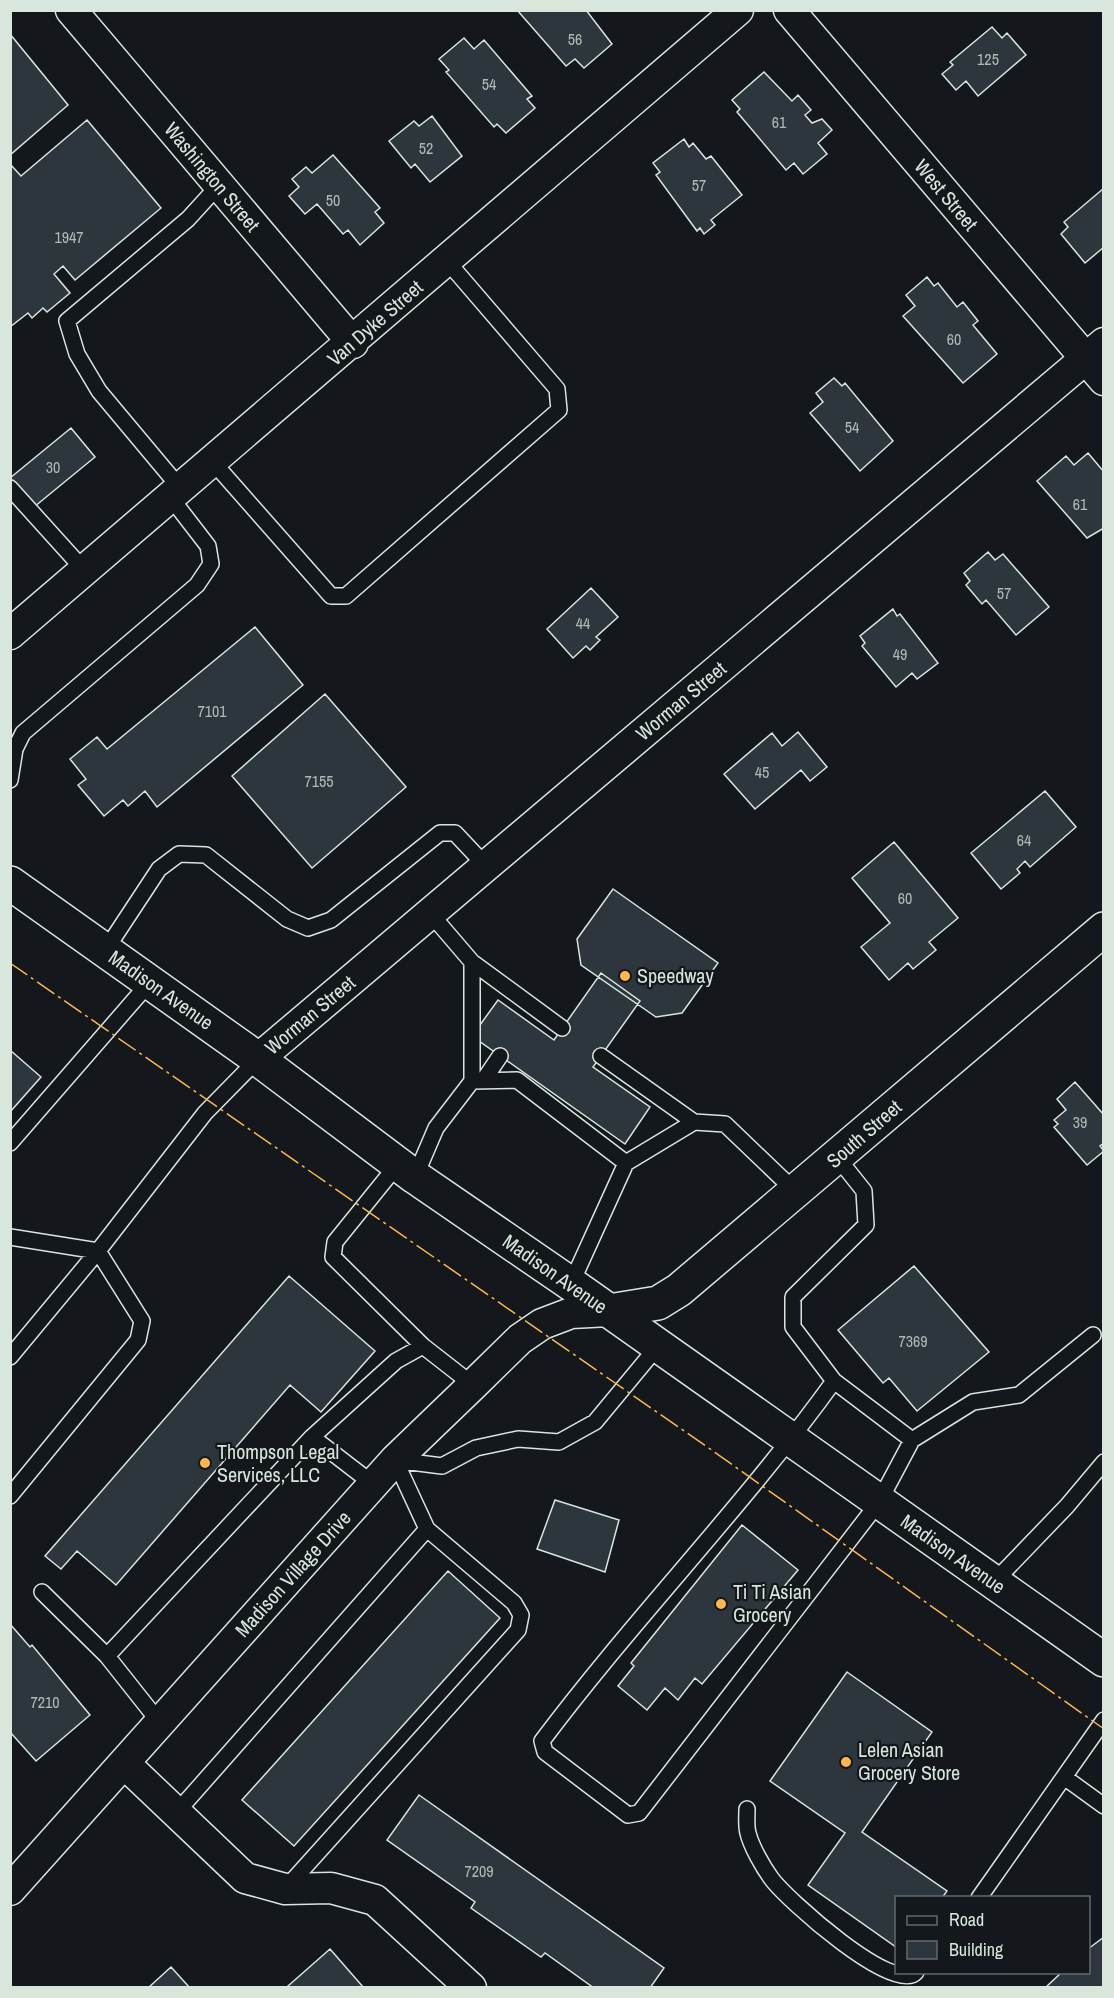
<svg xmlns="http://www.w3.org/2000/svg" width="1114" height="1998" font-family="'Archivo Narrow',sans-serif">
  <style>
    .building { fill: #2c363c; stroke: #d8e6dc; stroke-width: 1.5 }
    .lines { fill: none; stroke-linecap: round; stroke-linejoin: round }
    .service-casing { stroke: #d8e6dc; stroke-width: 18 }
    .minor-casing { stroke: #d8e6dc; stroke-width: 33 }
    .tertiary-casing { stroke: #d8e6dc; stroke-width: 36 }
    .secondary-casing { stroke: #d8e6dc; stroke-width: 36 }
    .service { stroke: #14181c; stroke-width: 15 }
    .minor { stroke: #14181c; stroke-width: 30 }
    .tertiary { stroke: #14181c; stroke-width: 33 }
    .secondary { stroke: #14181c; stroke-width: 33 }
    .power { stroke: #ffb74d; stroke-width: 1.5; stroke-dasharray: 21 4.5 3 4.5; stroke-linecap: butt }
    .poi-dot { fill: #ffb74d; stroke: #14181c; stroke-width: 2 }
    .labels { text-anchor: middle; stroke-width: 4.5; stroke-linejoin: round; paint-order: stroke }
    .number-label { font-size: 16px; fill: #adbab4 }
    .street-label { font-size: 20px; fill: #d8e6dc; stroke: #14181c }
    .poi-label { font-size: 20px; fill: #d8e6dc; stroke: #14181c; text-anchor: start }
  </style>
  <rect width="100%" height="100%" fill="#14181c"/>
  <path class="building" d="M517 10H586L612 44 584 68 575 59 566 66Z
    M992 27 1002 38 1007 33 1026 55 978 96 966 81 956 90 942 74 953 65 950 62Z
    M10 34 68 105 10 155Z
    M464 38 474 49 484 40 532 96 527 99 535 108 506 133 497 124 494 127 446 72 449 70 439 59Z
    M764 72 792 101 798 95 811 110 805 115 812 123 822 119 832 130 818 143 827 154 803 174 794 163 786 170 737 112 740 109 732 100Z
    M432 116 462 156 430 182 415 164 411 168 389 141 414 121 419 126Z
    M87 120 161 208 75 280 63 266 54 274 70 293 47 312 43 308 32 318 28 313 10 327V164L21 176Z
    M684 139 689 147 693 143 706 159 711 156 742 195 711 220 715 225 704 234 700 228 697 231 656 175 660 172 653 163Z
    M333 155 380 208 375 212 384 223 360 245 348 230 343 234 317 204 305 214 289 196 299 187 292 179 306 167 312 173Z
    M1104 188V247L1085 263 1061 234 1068 227 1064 222Z
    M927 277 934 286 938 283 957 307 963 302 978 321 973 325 997 354 963 383 903 316 915 306 906 295Z
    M834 378 842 386 845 383 893 441 860 471 810 413 823 402 816 393Z
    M71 428 95 457 34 507 10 478Z
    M1088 453 1104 472V528L1087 538 1037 481 1066 456 1074 465Z
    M988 552 995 560 1003 554 1049 607 1016 635 986 600 982 604 966 585 970 581 964 573Z
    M591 588 618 617 596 637 600 640 590 650 586 646 573 658 547 629Z
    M893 609 897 616 900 614 938 663 917 679 912 673 896 687 862 646 865 643 860 636Z
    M255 627 303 685 157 807 145 791 128 806 123 800 104 816 78 785 86 779 70 759 97 737 107 749Z
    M325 694 406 787 312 868 232 776Z
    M798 732 827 767 810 781 801 770 755 809 724 774 772 733 782 746Z
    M1045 791 1076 827 1030 867 1025 861 1017 869 1020 873 1001 889 971 853Z
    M894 842 958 918 929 942 936 950 913 969 908 963 889 980 861 947 890 923 852 878Z
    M613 889 718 963 682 1013 656 1017 581 965 577 939Z
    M601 973 640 1001 593 1067 650 1107 625 1144 472 1036 498 1000 554 1040Z
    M10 1050 41 1077 10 1112Z
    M1075 1082 1104 1115V1143L1100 1146 1104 1151 1087 1165 1054 1127 1058 1124 1054 1120 1066 1110 1057 1099Z
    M914 1266 989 1352 917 1411 889 1378 883 1383 838 1330Z
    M289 1276 375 1351 321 1412 290 1385 116 1585 77 1551 61 1569 45 1556Z
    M555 1500 619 1520 605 1572 537 1549Z
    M742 1525 798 1570 702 1684 695 1678 678 1700 665 1688 647 1710 618 1686 634 1666 631 1663Z
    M448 1571 500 1618 294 1846 242 1800Z
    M10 1624 30 1647 32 1645 90 1715 36 1761 10 1732Z
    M847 1672 932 1732 862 1832 947 1891 942 1898H896V1947L808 1885 845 1833 770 1781Z
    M419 1795 664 1968 650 1988H594L545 1953 541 1957 471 1908 475 1902 387 1840Z
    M1104 1937V1988H1045L1062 1972H1088V1949Z
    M330 1949 364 1988H290L288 1986Z
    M171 1967 190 1988H148Z"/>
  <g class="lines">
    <g class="service-casing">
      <path id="service" d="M213 462 331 596H346L559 410 557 389 447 261
        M10 488 85 571
        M181 489 99 391 77 354 67 321 188 219 219 185
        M10 780 15 749 23 733 197 585 211 564 208 546 171 498
        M430 913 472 962V1081
        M105 951 159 869 179 854 206 855 287 919 308 928 331 920 440 833H455L486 866
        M472 962 562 1028
        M601 1056 694 1122
        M483 1081 500 1056
        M10 1143 150 982
        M626 1163 694 1122 725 1124 796 1192
        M398 1164 335 1242 333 1257 423 1346
        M415 1177 436 1128 472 1081 517 1080 626 1163 571 1284
        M10 1237 98 1251 142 1321 138 1340 10 1496
        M10 1357 98 1251 205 1113 258 1059
        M834 1381 912 1440 879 1502 639 1813 628 1815 545 1752 542 1741C635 1617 744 1506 834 1381Z
        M834 1381 793 1327V1297L866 1225 864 1191 837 1157
        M312 1437 396 1361 423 1346 473 1385
        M912 1440 973 1402 1019 1395 1093 1335
        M395 1460 442 1466 476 1448 518 1439 559 1442 595 1422 658 1346
        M993 1583 1067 1506 1104 1462
        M42 1592 107 1656
        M160 1723 107 1656 312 1437 373 1484
        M1064 1777 1104 1806
        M747 1809C747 1817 746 1826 748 1833 751 1846 763 1867 771 1878 786 1899 895 1996 916 1972
        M176 1813 427 1529 395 1460
        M285 1889 518 1630 521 1615 514 1603 427 1529
        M979 1898 1104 1720"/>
    </g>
    <g class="minor-casing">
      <path id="minor" d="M71 10 353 343
        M789 10 1104 380
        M10 634 738 10
        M258 1059 1104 343
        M124 1763 245 1878 285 1889 331 1888 375 1900 471 1988
        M10 1890 395 1460 473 1385 520 1339 542 1324 571 1313 609 1311"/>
    </g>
    <g class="tertiary-casing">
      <path id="tertiary" d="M609 1311 658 1303 679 1290 1104 929"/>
    </g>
    <g class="secondary-casing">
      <path id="secondary" d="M10 883 258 1059 415 1177 571 1284 1104 1660"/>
    </g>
    <use href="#service" class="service"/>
    <use href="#minor" class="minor"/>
    <use href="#tertiary" class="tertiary"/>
    <use href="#secondary" class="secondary"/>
    <path class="power" d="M10 963 713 1451 1104 1729"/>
  </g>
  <g class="poi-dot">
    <circle cx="625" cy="976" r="6"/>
    <circle cx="205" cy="1463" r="6"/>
    <circle cx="721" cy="1604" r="6"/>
    <circle cx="846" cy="1762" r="6"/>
  </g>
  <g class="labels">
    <g class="number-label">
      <text x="575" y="45">56</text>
      <text x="988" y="65">125</text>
      <text x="489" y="90">54</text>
      <text x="779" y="128">61</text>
      <text x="426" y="154">52</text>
      <text x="699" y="191">57</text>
      <text x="333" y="206">50</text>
      <text x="69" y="243">1947</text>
      <text x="954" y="345">60</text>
      <text x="852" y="433">54</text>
      <text x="53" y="473">30</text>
      <text x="1080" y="510">61</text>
      <text x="1004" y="599">57</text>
      <text x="583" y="629">44</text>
      <text x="900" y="660">49</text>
      <text x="212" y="717">7101</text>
      <text x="762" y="778">45</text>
      <text x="319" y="787">7155</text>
      <text x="1024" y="846">64</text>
      <text x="905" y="904">60</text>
      <text x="1080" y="1128">39</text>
      <text x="913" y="1347">7369</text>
      <text x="45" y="1708">7210</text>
      <text x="479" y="1877">7209</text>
    </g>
    <g class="street-label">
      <text transform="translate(212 177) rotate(50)" y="7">Washington Street</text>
      <text transform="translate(946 195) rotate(50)" y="7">West Street</text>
      <text transform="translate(375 323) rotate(-41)" y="7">Van Dyke Street</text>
      <text transform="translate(681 701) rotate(-40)" y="7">Worman Street</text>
      <text transform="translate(161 990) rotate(35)" y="7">Madison Avenue</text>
      <text transform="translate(310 1015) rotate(-40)" y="7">Worman Street</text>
      <text transform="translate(864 1134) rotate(-41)" y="7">South Street</text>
      <text transform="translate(555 1274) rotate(35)" y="7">Madison Avenue</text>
      <text transform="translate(953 1554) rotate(35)" y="7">Madison Avenue</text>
      <text transform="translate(293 1574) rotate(-48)" y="7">Madison Village Drive</text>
    </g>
    <g class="poi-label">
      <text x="637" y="983">Speedway</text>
      <text x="217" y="1459">Thompson Legal<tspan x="217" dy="23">Services, LLC</tspan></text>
      <text x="733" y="1599">Ti Ti Asian<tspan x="733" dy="23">Grocery</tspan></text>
      <text x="858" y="1757">Lelen Asian<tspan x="858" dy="23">Grocery Store</tspan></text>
    </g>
  </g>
  <rect width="1114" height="1998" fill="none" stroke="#d8e6dc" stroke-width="24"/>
  <rect x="895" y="1896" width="195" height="78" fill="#14181c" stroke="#626a69" stroke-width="1.5"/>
  <rect x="907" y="1916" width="30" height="9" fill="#14181c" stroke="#626a69" stroke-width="1.5"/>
  <text x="949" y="1926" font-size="18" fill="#d8e6dc">Road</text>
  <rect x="907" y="1941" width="30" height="18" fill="#2c363c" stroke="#626a69" stroke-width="1.5"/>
  <text x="949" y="1956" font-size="18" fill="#d8e6dc">Building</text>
</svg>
